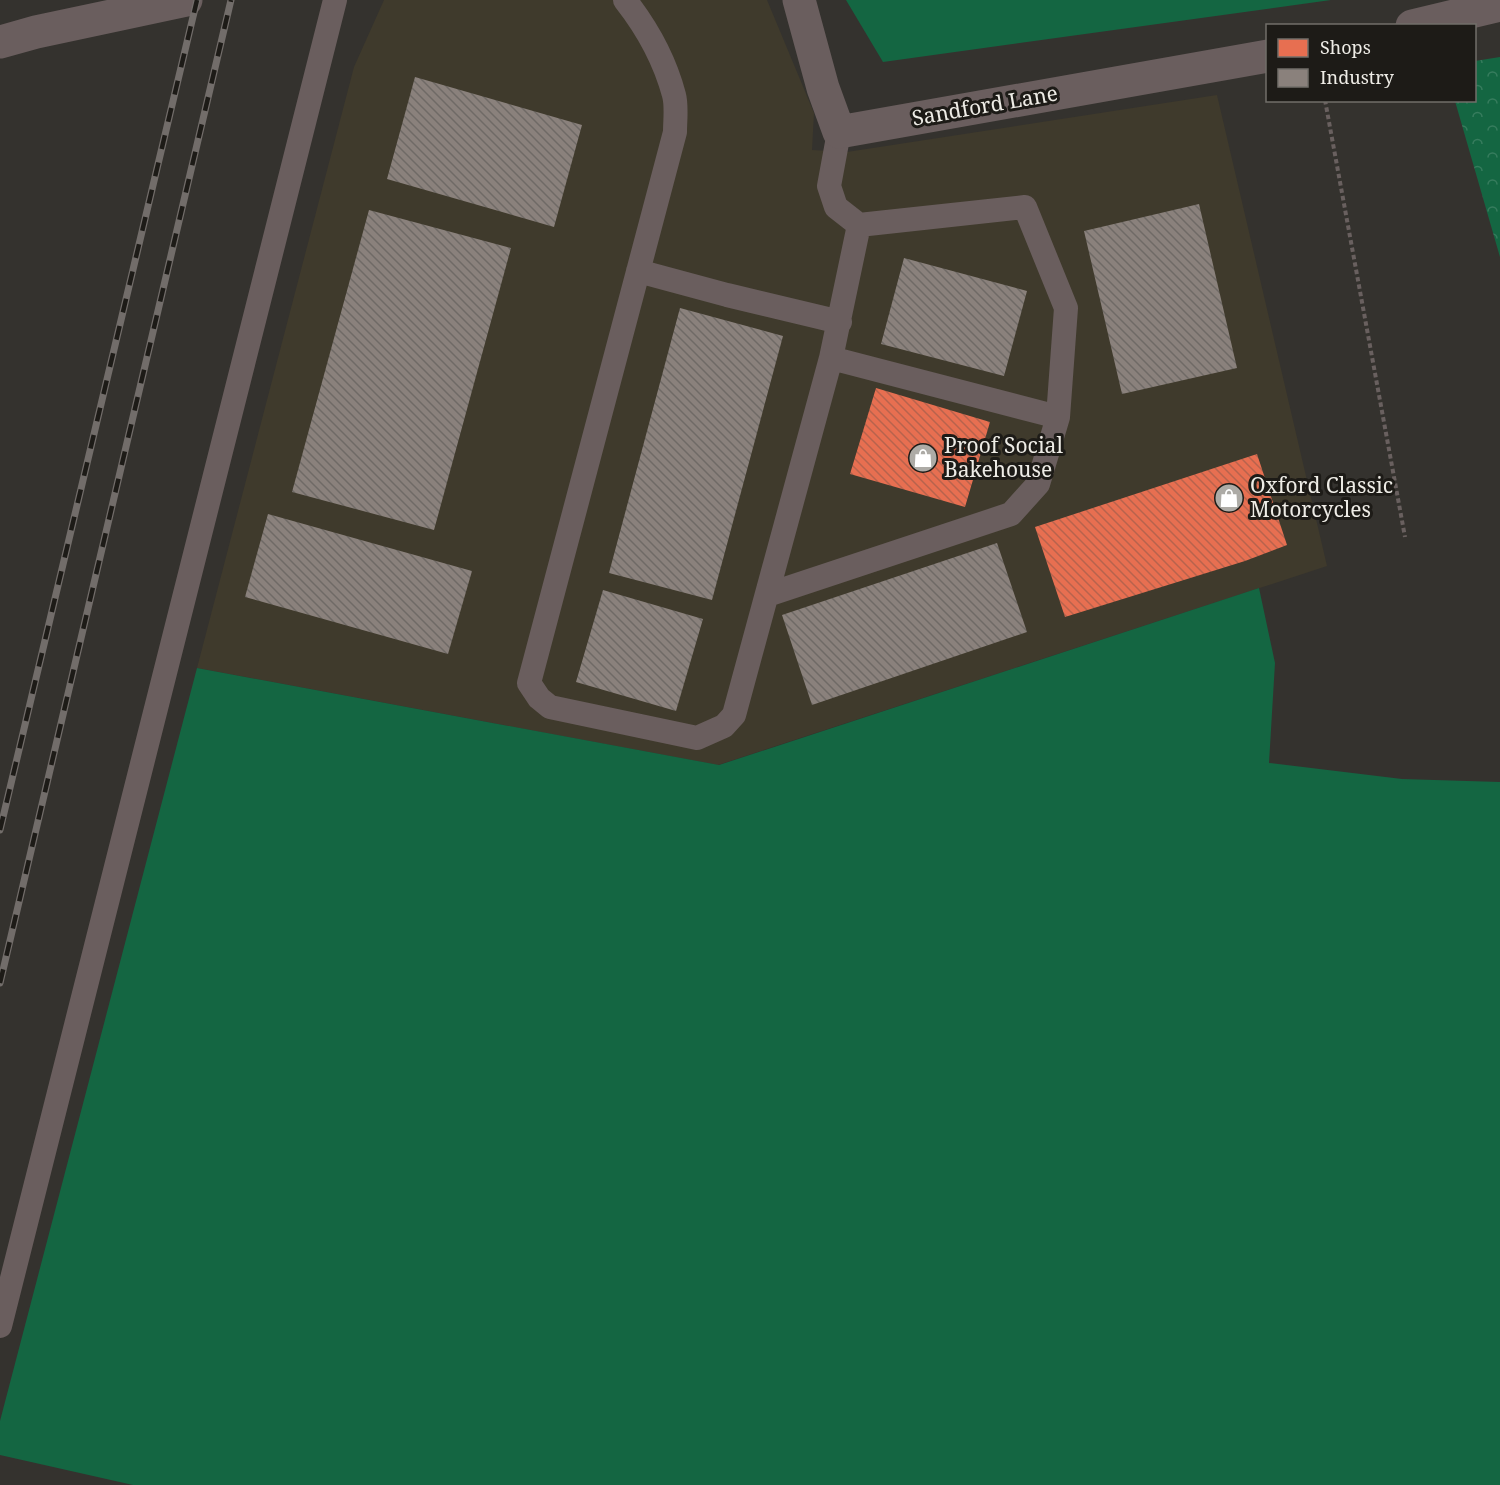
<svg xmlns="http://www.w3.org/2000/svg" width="1500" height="1485" font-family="'Noto Serif',serif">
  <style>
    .built { fill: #3f3a2c }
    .grass { fill: #146642 }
    .forest { fill: url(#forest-crowns) }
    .shops { fill: url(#shops-back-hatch) }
    .industry { fill: url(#industry-back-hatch) }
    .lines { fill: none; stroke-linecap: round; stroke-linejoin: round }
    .path { stroke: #69605f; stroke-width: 4; stroke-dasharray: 4.5 3; stroke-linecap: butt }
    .lane { stroke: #6a5e5e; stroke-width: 24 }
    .street { stroke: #6a5e5e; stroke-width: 33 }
    .rail-casing { stroke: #726d6a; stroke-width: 7 }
    .rail { stroke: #1d1b17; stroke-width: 4.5; stroke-dasharray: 14; stroke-linecap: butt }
    .labels { text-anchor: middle; stroke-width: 6; stroke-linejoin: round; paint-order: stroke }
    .street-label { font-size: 21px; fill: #eeece6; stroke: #1d1b17 }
    .poi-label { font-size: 21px; fill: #eeece6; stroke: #1d1b17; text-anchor: start }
  </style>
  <defs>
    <pattern id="forest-crowns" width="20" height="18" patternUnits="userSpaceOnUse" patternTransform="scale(1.5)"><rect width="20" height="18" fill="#146642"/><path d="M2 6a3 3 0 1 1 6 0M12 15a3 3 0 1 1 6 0" fill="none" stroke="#367c5d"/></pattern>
    <pattern id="shops-back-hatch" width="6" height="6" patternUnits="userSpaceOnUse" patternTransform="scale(1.5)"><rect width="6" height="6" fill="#e76f51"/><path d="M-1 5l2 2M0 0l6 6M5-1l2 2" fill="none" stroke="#b7634d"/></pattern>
    <pattern id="industry-back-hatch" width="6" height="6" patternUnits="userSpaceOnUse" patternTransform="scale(1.5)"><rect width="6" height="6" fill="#8a817c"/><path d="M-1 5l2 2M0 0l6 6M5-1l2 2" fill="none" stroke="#6f6a66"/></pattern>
  </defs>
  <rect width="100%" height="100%" fill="#34322e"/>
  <path class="built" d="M384 0H767L814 113 812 150 847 152 1217 95 1327 566 718 765 197 668 354 67Z"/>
  <path class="grass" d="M846 0H1331L883 62Z
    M1259 588 1275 663 1269 763 1402 779 1500 782V1485H133L0 1455V1421L197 668 719 765Z"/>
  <path class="forest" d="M1500 57V257L1455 101 1474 100 1475 61Z"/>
  <path class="shops" d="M876 388 990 422 965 507 850 474Z
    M1257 454 1287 545 1245 561 1065 617 1035 527Z"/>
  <path class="industry" d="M415 77 582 125 554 227 387 179Z
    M1199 204 1237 368 1122 394 1084 231Z
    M369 210 511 248 434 530 292 492Z
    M904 258 1027 291 1004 376 881 344Z
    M680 308 783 336 712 600 609 573Z
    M268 514 472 571 448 654 245 597Z
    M997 543 1027 632 812 705 782 615Z
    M603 590 703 619 676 711 576 682Z"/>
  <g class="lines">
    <path class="path" d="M1325 100 1405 537"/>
    <path class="lane" d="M625 0C647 28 665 61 674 95 677 106 675 120 675 132L529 683 539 698 550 707 697 738 724 726 734 715 831 358 859 225 836 207 829 186 839 132
      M638 271 727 295 840 322
      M831 358 1058 417
      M767 595 1011 514 1038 484 1058 417 1066 308 1025 207 859 225
      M0 1326 335 0"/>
    <path class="street" d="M799 0 823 88 839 132 1268 56
      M1412 26 1500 5
      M0 42 36 32 186 0"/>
    <g class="rail-casing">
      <path id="rail" d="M0 830 197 0
        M0 983 231 0"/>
    </g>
    <use href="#rail" class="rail"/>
  </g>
  <defs>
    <g id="shop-disc" transform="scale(1.5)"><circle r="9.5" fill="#adaba6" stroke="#1d1b17"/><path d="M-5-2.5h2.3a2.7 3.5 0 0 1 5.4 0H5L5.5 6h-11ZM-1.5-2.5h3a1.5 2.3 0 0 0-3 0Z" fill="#fff"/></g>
  </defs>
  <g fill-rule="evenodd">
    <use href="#shop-disc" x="923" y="458"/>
    <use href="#shop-disc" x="1229" y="498"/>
  </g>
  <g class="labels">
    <g class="street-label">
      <text transform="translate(985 106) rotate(-10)" y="7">Sandford Lane</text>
    </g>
    <g class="poi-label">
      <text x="944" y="453">Proof Social<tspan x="944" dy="24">Bakehouse</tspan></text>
      <text x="1250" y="493">Oxford Classic<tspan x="1250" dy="24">Motorcycles</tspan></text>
    </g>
  </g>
  <rect x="1266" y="24" width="210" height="78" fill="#1d1b17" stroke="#716f6a" stroke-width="1.5"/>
  <rect x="1278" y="39" width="30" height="18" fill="#e76f51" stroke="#716f6a" stroke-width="1.5"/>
  <text x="1320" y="54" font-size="18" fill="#eeece6">Shops</text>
  <rect x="1278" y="69" width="30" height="18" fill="#8a817c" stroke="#716f6a" stroke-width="1.5"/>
  <text x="1320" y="84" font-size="18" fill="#eeece6">Industry</text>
</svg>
